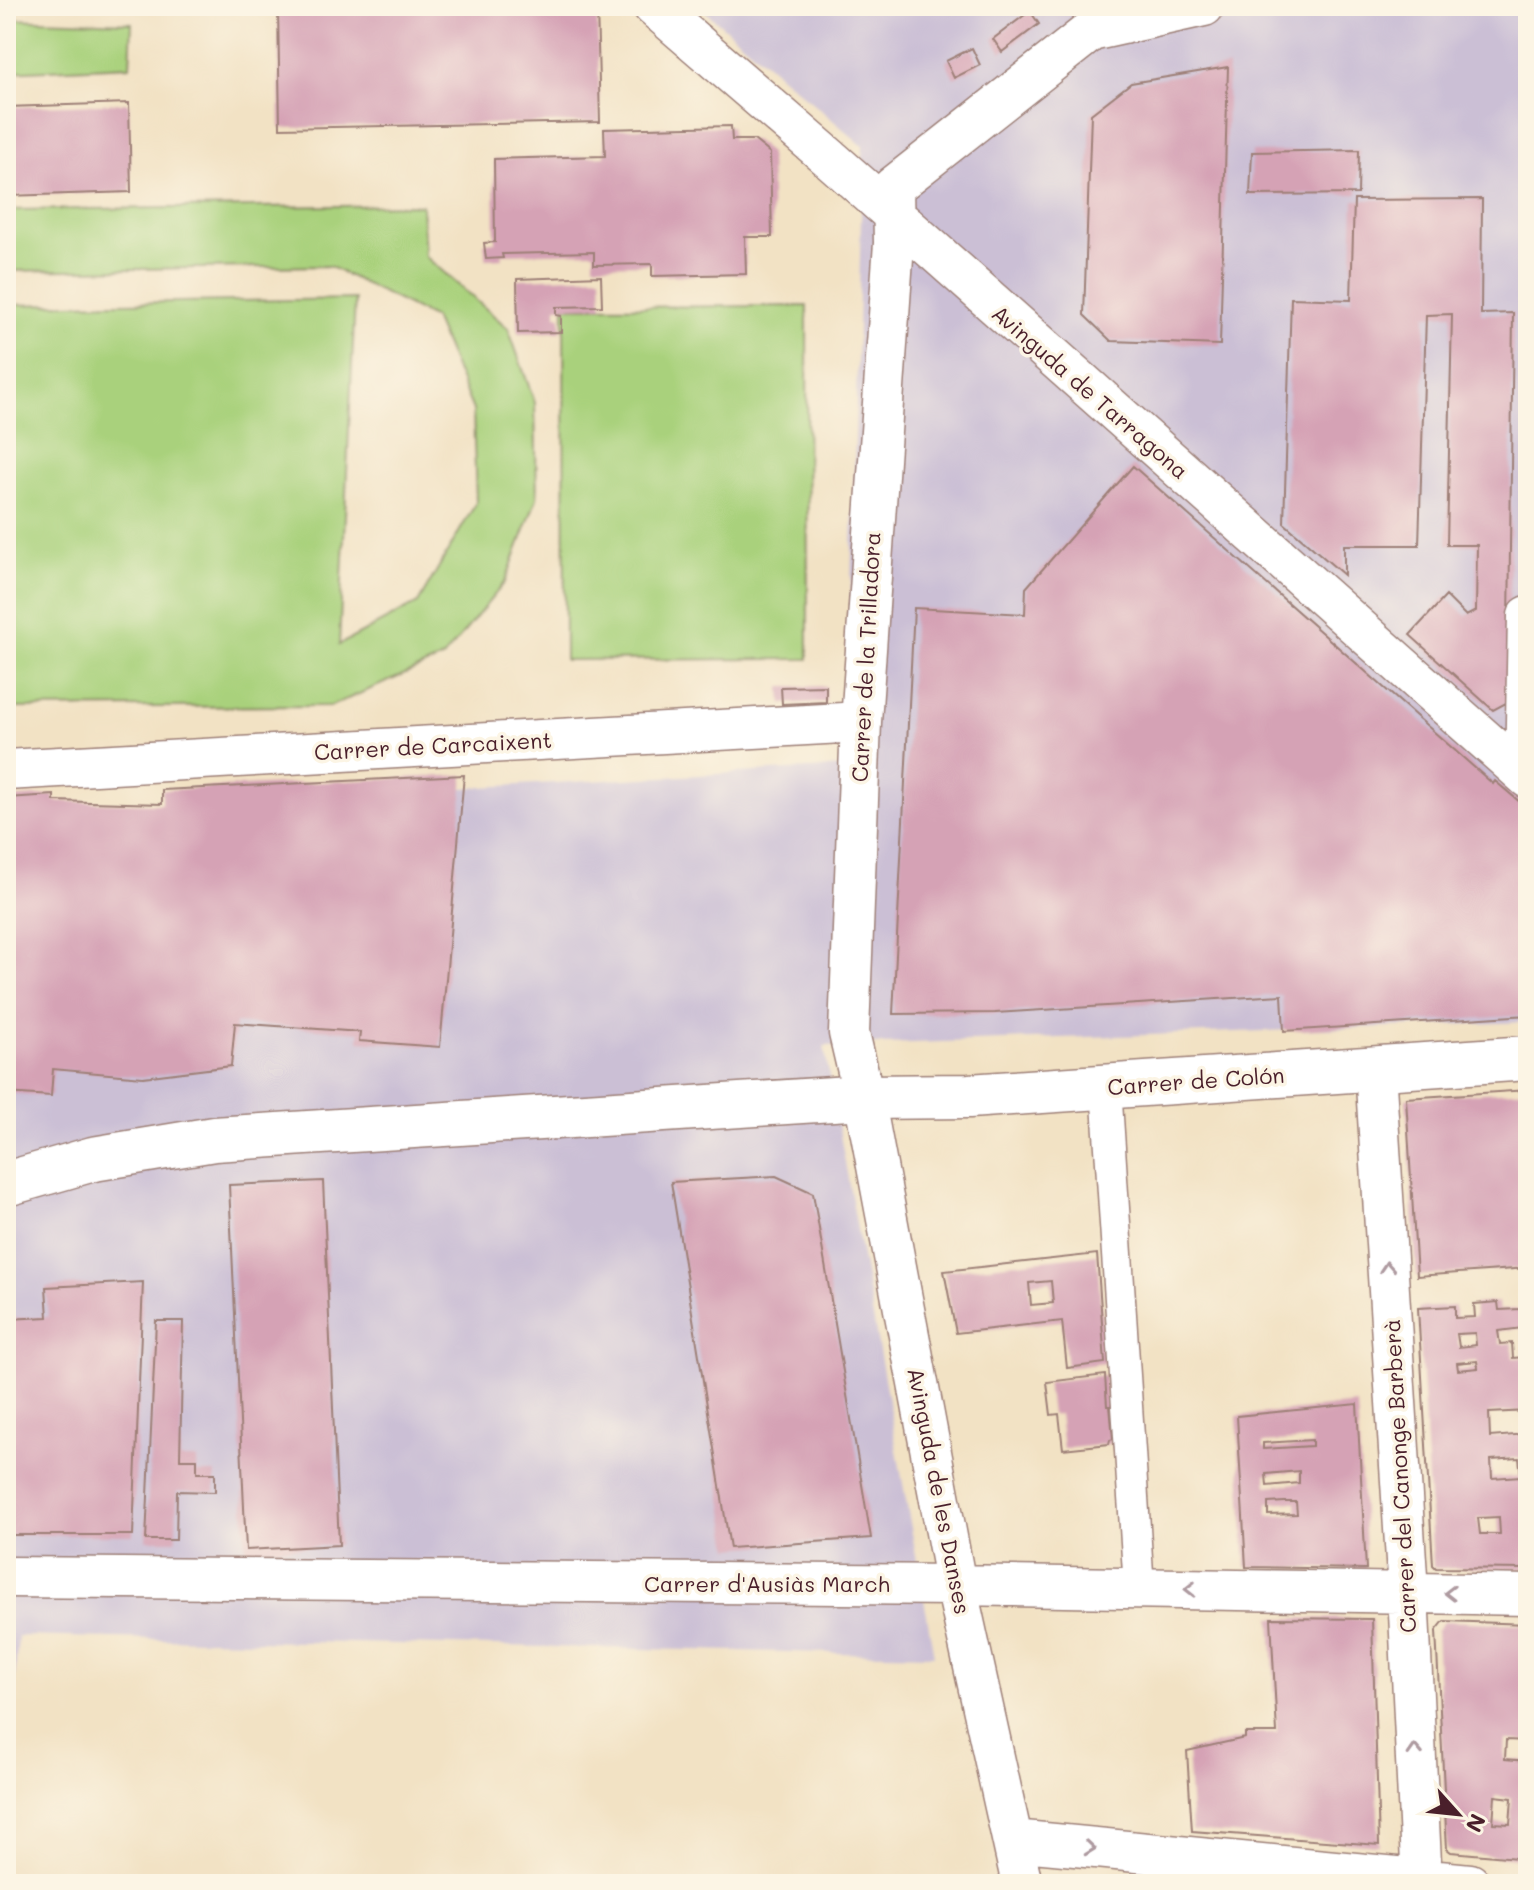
<svg xmlns="http://www.w3.org/2000/svg" width="1534" height="1890" font-family="Mali,sans-serif">
  <style>
    .industrial { fill: #cbbfd5 }
    .green { fill: #a9d17c; stroke: #7a7854; stroke-width: 2 }
    .building { fill: #d5a2b5; fill-rule: evenodd }
    .lines { fill: none; stroke-linecap: round; stroke-linejoin: round }
    .pedestrian-casing { stroke: #9e8078; stroke-width: 33 }
    .minor-casing { stroke: #9e8078; stroke-width: 43 }
    .tertiary-casing { stroke: #9e8078; stroke-width: 47 }
    .pedestrian { stroke: #fff; stroke-width: 30 }
    .minor { stroke: #fff; stroke-width: 40 }
    .tertiary { stroke: #fff; stroke-width: 44 }
    .oneway { stroke: #ae9aa0 }
    .labels { text-anchor: middle; stroke-width: 7; stroke-linejoin: round; paint-order: stroke }
    .street-label { font-size: 22px; fill: #4a1f2b; stroke: #fcf5e5 }
  </style>
  <rect width="100%" height="100%" fill="#fcf5e5"/>
  <filter id="ink" filterUnits="userSpaceOnUse"><feTurbulence type="fractalNoise" baseFrequency=".0125" numOctaves="2"/><feDisplacementMap in="SourceGraphic" scale="16" xChannelSelector="R" yChannelSelector="G"/><feConvolveMatrix kernelMatrix="1 2 1 2 8 2 1 2 1" color-interpolation-filters="sRGB"/></filter>
  <filter id="wash" filterUnits="userSpaceOnUse"><feTurbulence type="fractalNoise" baseFrequency=".006" numOctaves="4" result="noise"/><feDisplacementMap in="SourceGraphic" scale="32" xChannelSelector="R" yChannelSelector="G"/><feGaussianBlur stdDeviation="1.8" result="paint"/><feColorMatrix in="noise" values="0 0 0 0 0 0 0 0 0 0 0 0 0 0 0 0 0 1.4 0 .05"/><feComposite in="paint" operator="in"/></filter>
  <g filter="url(#wash)">
    <rect width="100%" height="100%" fill="#f2e2c4"/>
    <path class="industrial" d="M699 6H1528V1022L824 1046 934 1655 18 1636 6 1801V813L846 767 863 146Z"/>
    <path class="green" d="M6 19 132 23 130 66 6 72Z
      M422 205 425 256 508 328 535 403 537 498 505 582 443 658 331 706 6 708V305L355 299 339 645 418 603 476 503 473 410 434 318 329 266 6 271V210Z
      M807 306 808 659 565 660 564 307Z"/>
    <g id="blocks">
      <path class="building" d="M278 6H597L600 122 280 128Z
        M1030 11 1039 24 1002 52 993 39Z
        M972 48 980 65 954 78 946 61Z
        M1228 67 1220 345 1111 341 1084 315 1091 114 1131 83Z
        M129 103 131 192 6 196V107Z
        M731 126 732 140H754L770 153 772 237H745L746 274 652 276V264L594 265V252L502 254 503 258 486 259 484 243 495 242 494 159 605 156 604 129Z
        M1359 150 1358 194 1250 195 1252 152Z
        M1482 199 1481 314 1513 313 1508 702 1493 710 1410 635 1446 596 1466 616 1476 611 1477 545H1447L1452 314 1426 315 1419 545H1344V575L1284 523 1291 298 1351 300 1354 200Z
        M601 276 602 306 556 307V315L561 316V332L518 333 517 279Z
        M1133 466 1493 784 1495 781 1528 809V1015L1284 1031 1282 995 995 1013 893 1014 914 608 1025 614 1026 588Z
        M826 686V702L782 704 781 687Z
        M464 775 440 1047 359 1041 360 1032 235 1023 231 1066 143 1077 53 1069 51 1096 6 1093V798L54 795V801L162 804V790Z
        M1528 1090V1268L1417 1276 1406 1098Z
        M776 1176 813 1193 871 1538 730 1548 671 1182Z
        M323 1181 339 1545 246 1550 229 1185Z
        M1097 1254 1105 1363 1067 1368 1062 1321 956 1333 944 1271ZM1051 1281 1053 1303 1031 1305 1029 1283Z
        M143 1282 133 1535H6V1319L48 1317 46 1287Z
        M1528 1300V1411L1489 1413 1490 1437 1528 1434V1476H1521L1519 1458 1491 1460 1492 1478 1521 1476 1524 1501H1528V1569L1436 1568 1433 1565 1418 1308 1455 1306V1318L1475 1317 1474 1304 1498 1302 1499 1310 1520 1309V1301ZM1522 1328 1524 1357 1513 1358 1512 1343 1500 1344 1498 1331ZM1475 1333 1476 1345 1459 1347 1457 1334ZM1477 1361 1478 1368 1458 1370 1457 1363ZM1499 1517 1500 1534H1480L1478 1518Z
        M156 1321H183L180 1459H197V1473H215V1492L177 1491 176 1540H146Z
        M1105 1375 1107 1406H1110L1113 1439 1110 1440 1109 1444 1063 1449 1059 1414 1051 1415 1047 1382Z
        M1357 1404 1366 1569 1246 1567 1237 1416ZM1312 1440V1446L1263 1449V1443ZM1299 1471V1483L1267 1486 1266 1474ZM1285 1502H1296L1297 1514 1268 1515V1503Z
        M1271 1618 1372 1619 1379 1845 1192 1831 1187 1751 1245 1738V1733H1277Z
        M1444 1621 1528 1624V1741L1506 1740 1505 1759 1528 1761V1859L1451 1852 1447 1849 1436 1631ZM1495 1796 1512 1798 1510 1824 1493 1823Z"/>
    </g>
  </g>
  <g filter="url(#ink)">
    <use href="#blocks" fill-opacity="0" stroke="#9e8078" stroke-width="2"/>
    <g class="lines">
      <g class="pedestrian-casing">
        <path id="pedestrian" d="M1106 1087 1139 1588"/>
      </g>
      <g class="minor-casing">
        <path id="minor" d="M653 6 834 162 1528 778
          M6 770 861 722
          M1525 775 1528 616
          M1375 1069 1408 1592 1422 1884
          M6 1577 956 1585 1528 1595
          M1013 1840 1470 1884
          M1022 1884 956 1585 864 1097 849 1033 861 722 894 243 893 187 1091 31 1204 6"/>
      </g>
      <g class="tertiary-casing">
        <path id="tertiary" d="M6 1184 93 1159 214 1139 864 1097 969 1096 1528 1058"/>
      </g>
      <use href="#pedestrian" class="pedestrian"/>
      <use href="#minor" class="minor"/>
      <use href="#tertiary" class="tertiary"/>
    </g>
    <defs><path id="oneway-chevron" d="M-2-3.5L2.5 0L-2 3.5" fill="none" stroke-width="1.6" stroke-linecap="round" stroke-linejoin="round" transform="scale(2)"/></defs>
    <g class="oneway">
      <use href="#oneway-chevron" transform="translate(1387 1267) rotate(-94)"/>
      <use href="#oneway-chevron" transform="translate(1190 1589) rotate(-179)"/>
      <use href="#oneway-chevron" transform="translate(1450 1593) rotate(-179)"/>
      <use href="#oneway-chevron" transform="translate(1415 1750) rotate(-93)"/>
      <use href="#oneway-chevron" transform="translate(1090 1848) rotate(6)"/>
    </g>
  </g>
  <g class="labels">
    <g class="street-label">
      <text transform="translate(1090 392) rotate(41)" y="8">Avinguda de Tarragona</text>
      <text transform="translate(866 657) rotate(-87)" y="8">Carrer de la Trilladora</text>
      <text transform="translate(433 746) rotate(-3)" y="8">Carrer de Carcaixent</text>
      <text transform="translate(1196 1081) rotate(-4)" y="8">Carrer de Colón</text>
      <text transform="translate(1400 1476) rotate(-93)" y="8">Carrer del Canonge Barberà</text>
      <text transform="translate(939 1491) rotate(79)" y="8">Avinguda de les Danses</text>
      <text x="767" y="1592">Carrer d'Ausiàs March</text>
    </g>
  </g>
  <rect width="1534" height="1890" fill="none" stroke="#fcf5e5" stroke-width="32"/>
  <g transform="translate(1458 1814) rotate(117)" stroke="#fcf5e5" stroke-width="6" paint-order="stroke">
  <path d="M0-6L14 30L0 20L-14 30Z" fill="#4a1f2b"/>
  <text y="-12" font-size="22" font-weight="bold" text-anchor="middle" fill="#4a1f2b">N</text>
  </g>
</svg>
